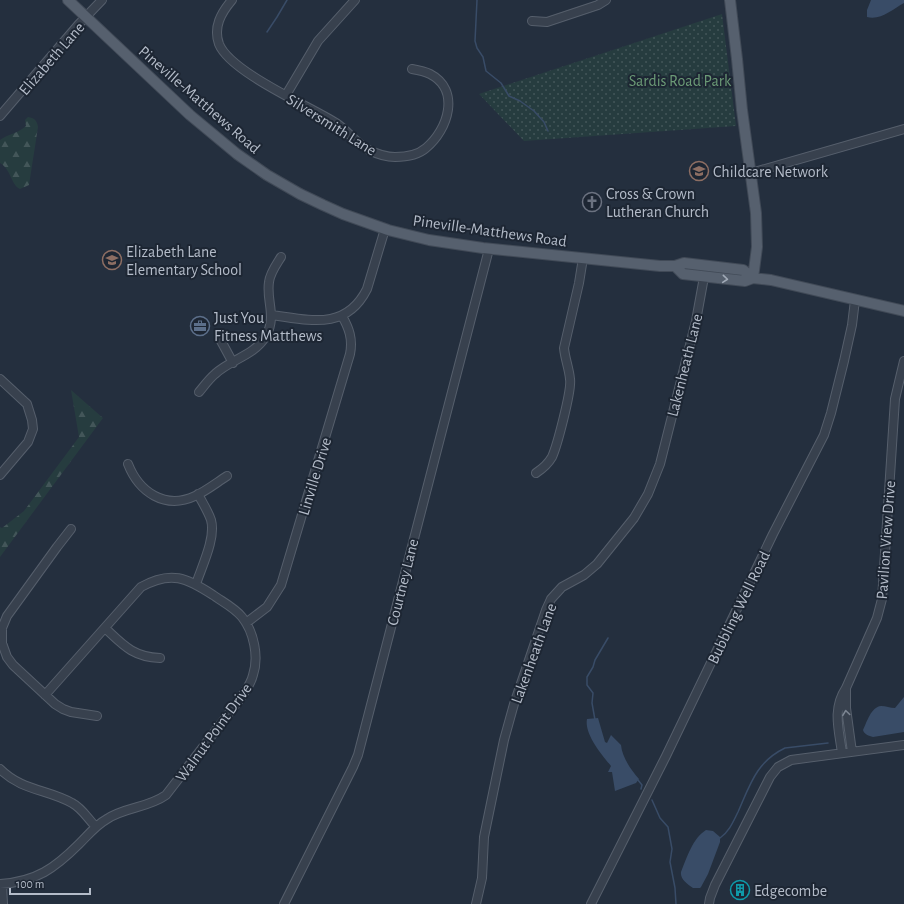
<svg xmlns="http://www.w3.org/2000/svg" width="904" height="904" font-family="'Alegreya Sans',sans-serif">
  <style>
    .forest { fill: url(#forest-firs) }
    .park { fill: url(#park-dots) }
    .water { fill: #394c67 }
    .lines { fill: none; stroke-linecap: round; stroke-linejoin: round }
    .stream { stroke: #394c67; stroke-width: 1.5 }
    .minor-casing { stroke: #565f6c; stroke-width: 10 }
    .major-casing { stroke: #414a57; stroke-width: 12 }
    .minor { stroke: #38414e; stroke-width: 8 }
    .major { stroke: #56606e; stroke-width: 10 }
    .oneway { stroke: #a1aab7 }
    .oneway2 { stroke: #7c8592 }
    .labels { text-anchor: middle; stroke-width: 4; stroke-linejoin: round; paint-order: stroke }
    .street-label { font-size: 16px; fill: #b4bcc9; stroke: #1d2633 }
    .park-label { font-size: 16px; fill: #6b9a76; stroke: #1d2633 }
    .poi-label { font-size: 16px; fill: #b4bcc9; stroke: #1d2633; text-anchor: start }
  </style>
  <defs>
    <pattern id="forest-firs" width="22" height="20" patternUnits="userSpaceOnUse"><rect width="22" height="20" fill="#263c3f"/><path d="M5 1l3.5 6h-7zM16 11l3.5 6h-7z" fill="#435659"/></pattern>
    <pattern id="park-dots" width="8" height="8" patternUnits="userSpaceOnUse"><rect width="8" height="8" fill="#263c3f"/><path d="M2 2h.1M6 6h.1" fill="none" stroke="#435659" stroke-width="1.8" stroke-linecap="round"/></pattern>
  </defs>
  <rect width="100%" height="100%" fill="#242f3e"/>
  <path class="forest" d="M28 117C34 118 37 120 38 127L29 185 20 189C11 185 11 169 0 163V140C8 134 19 133 26 126L25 120Z
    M71 390 103 418 0 557V527L2 528 24 511 79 437Z"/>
  <path class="park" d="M722 14 736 126 524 141 479 94Z"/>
  <path class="water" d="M871 0H904V3C893 9 880 21 867 17V10Z
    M904 697V732L873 737C869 736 864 734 863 730 867 722 871 707 881 706 886 706 890 708 895 708Z
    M598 718 605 742 607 743 611 735 621 745C622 757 631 770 639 779L636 783 615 791 612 772H608L611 766C602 755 584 734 587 719Z
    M706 830 713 831 720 837V842L708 874 701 887 700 888H693C687 884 680 879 681 872 687 857 693 838 706 830Z"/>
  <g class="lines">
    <path class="stream" d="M477 0 475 41 477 48 483 57 486 71 501 83 509 96 520 101 534 111 544 122 548 131
      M267 32 277 17 287 0
      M595 720 592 703 593 693 587 685V677L593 667 595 660 608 638
      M638 780 642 785 641 789
      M652 800 660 818 668 827 672 849 670 862 675 888 676 904
      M720 838C729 832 733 822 738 812 750 785 756 762 785 748L828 743"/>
    <g class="minor-casing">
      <path id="minor" d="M232 0C221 13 213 27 219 44 230 72 309 106 336 123 348 131 356 143 369 150 377 154 386 157 395 157 405 157 418 155 426 148 448 130 461 90 430 74 424 71 418 70 412 69
        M532 21 547 22 598 5 606 0
        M286 95 318 41 355 0
        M0 116 78 25 102 0
        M751 173 904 129
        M272 315C309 320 346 331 367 289L385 229
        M220 339 233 363
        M0 379 27 404 32 420 33 429 28 442 0 475
        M199 392C204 386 209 379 215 374 231 359 254 356 266 336 277 316 266 301 269 282 270 273 276 265 281 257
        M128 464C139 492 165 510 195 496 206 491 216 483 227 476
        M536 473C542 469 548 464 552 457 557 446 572 390 570 379 569 368 565 359 564 348L579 283 583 258
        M71 529 57 547 7 616 2 628V643L7 657 13 665 55 704 63 709 71 712 97 716
        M196 584C202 566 216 538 211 520 208 511 202 502 198 494
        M246 623 267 607 281 585 350 354C353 339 349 328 342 316
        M105 628C123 645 133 657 160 658
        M846 688 877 618 882 599 895 399 904 361
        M842 753C839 730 832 709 846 688V708L852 752
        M0 769C22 791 47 789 72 803 82 808 88 819 96 827
        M0 884C36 882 55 868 79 844 88 835 96 825 107 819 125 807 148 808 166 795L240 699C245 691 251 684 253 675 259 657 254 632 242 617 235 608 223 602 213 595 187 578 171 570 141 587L45 695
        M2 884 3 904
        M284 904 353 767 358 755 489 249
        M476 904 482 878 484 837 504 740 514 704 546 610 551 599 562 587 584 575 597 564 634 518 648 494 660 464 696 321 704 277
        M591 904 666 756 773 534 824 435 831 413 844 361 852 325 855 300
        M709 904 710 898 715 885 770 777 778 767 791 760 904 745"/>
    </g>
    <g class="major-casing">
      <path id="major" d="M68 0 190 115 237 154 267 175 300 194 323 205 343 214 388 230 429 240 483 248 660 266H675L684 263 743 270 753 278
        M730 0 737 59 742 110 756 213 757 247 753 278
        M675 266 683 274 745 281 753 278 771 280 904 311"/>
    </g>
    <use href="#minor" class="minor"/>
    <use href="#major" class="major"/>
  </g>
  <defs><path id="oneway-chevron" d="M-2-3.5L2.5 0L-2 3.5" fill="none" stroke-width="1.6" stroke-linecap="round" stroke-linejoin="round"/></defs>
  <use class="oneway" href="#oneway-chevron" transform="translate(725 279) rotate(5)"/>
  <use class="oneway2" href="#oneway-chevron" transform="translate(846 713) rotate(-98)"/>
  <defs>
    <g id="school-ring" transform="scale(1)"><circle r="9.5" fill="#1d2633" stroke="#8d6e63" stroke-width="1.5"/><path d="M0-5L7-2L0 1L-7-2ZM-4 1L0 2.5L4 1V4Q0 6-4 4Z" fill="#8d6e63"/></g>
    <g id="church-ring" transform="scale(1)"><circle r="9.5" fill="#1d2633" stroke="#6b7280" stroke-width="1.5"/><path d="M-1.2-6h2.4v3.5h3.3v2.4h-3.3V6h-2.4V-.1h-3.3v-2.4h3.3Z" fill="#6b7280"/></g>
    <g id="office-ring" transform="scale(1)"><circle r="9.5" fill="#1d2633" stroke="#5c6f8a" stroke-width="1.5"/><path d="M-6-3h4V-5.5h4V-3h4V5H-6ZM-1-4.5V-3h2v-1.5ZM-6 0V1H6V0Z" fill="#5c6f8a"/></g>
    <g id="building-ring" transform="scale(1)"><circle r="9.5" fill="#1d2633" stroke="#0f9aa8" stroke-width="1.5"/><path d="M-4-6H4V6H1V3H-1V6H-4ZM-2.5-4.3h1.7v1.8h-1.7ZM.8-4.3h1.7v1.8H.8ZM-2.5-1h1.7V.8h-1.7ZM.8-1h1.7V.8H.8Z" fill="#0f9aa8"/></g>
  </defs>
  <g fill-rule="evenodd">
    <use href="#school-ring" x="699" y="171"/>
    <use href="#church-ring" x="592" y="202"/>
    <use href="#school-ring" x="112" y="260"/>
    <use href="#office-ring" x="200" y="326"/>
    <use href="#building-ring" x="740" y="890"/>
  </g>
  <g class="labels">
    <g class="street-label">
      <text transform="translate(51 58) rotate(-49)" y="6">Elizabeth Lane</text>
      <text transform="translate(200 99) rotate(41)" y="6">Pineville-Matthews Road</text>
      <text transform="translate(332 124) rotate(32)" y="6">Silversmith Lane</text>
      <text transform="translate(490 230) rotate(8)" y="6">Pineville-Matthews Road</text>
      <text transform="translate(684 365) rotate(-76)" y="6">Lakenheath Lane</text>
      <text transform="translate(314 476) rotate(-73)" y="6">Linville Drive</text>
      <text transform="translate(885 540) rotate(-86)" y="6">Pavilion View Drive</text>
      <text transform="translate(402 582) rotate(-76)" y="6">Courtney Lane</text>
      <text transform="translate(738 607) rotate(-64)" y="6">Bubbling Well Road</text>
      <text transform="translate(533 653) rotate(-70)" y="6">Lakenheath Lane</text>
      <text transform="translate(213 732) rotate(-54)" y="6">Walnut Point Drive</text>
    </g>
    <g class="park-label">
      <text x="680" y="86">Sardis Road Park</text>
    </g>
    <g class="poi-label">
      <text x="713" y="177">Childcare Network</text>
      <text x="606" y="199">Cross &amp; Crown<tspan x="606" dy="18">Lutheran Church</tspan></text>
      <text x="126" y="257">Elizabeth Lane<tspan x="126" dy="18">Elementary School</tspan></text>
      <text x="214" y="323">Just You<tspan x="214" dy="18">Fitness Matthews</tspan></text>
      <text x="754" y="896">Edgecombe</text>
    </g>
  </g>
  <path d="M10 888v6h80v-6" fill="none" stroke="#b4bcc9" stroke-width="2"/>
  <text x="16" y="888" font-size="12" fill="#b4bcc9" stroke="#1d2633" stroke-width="3" paint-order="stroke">100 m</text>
</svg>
